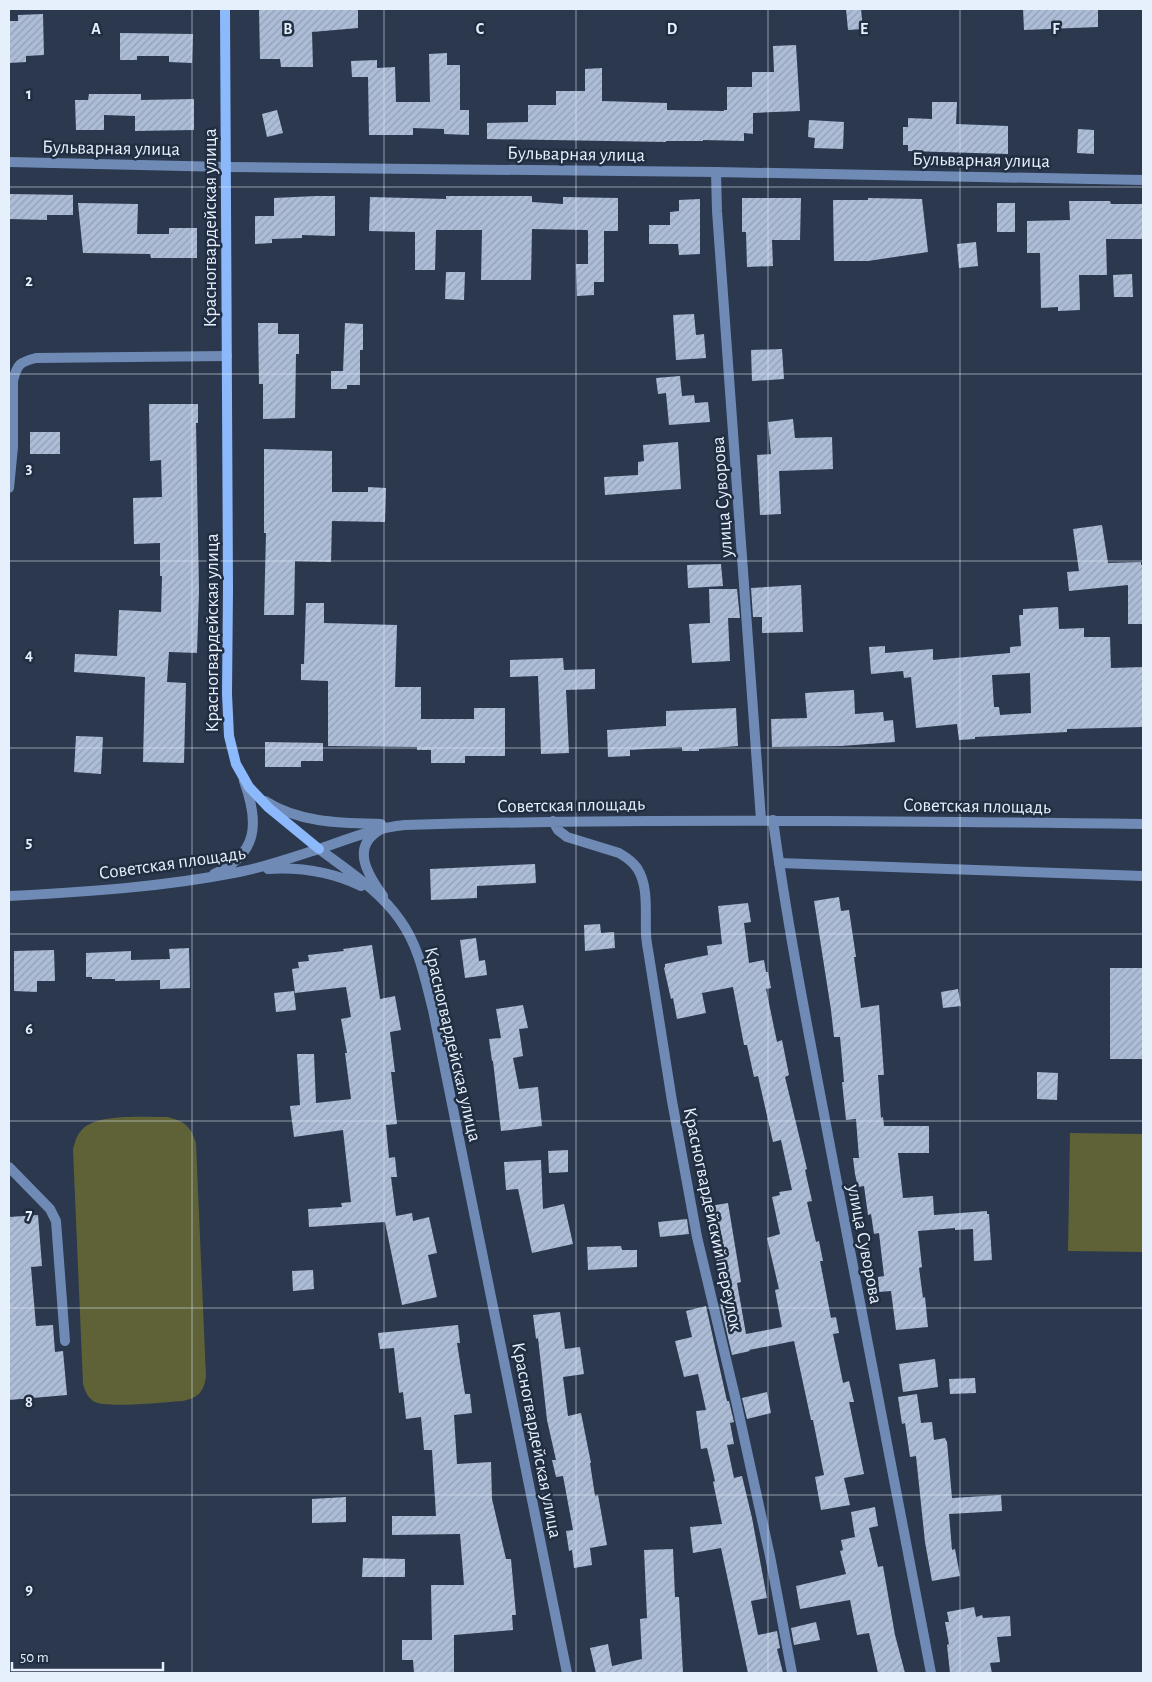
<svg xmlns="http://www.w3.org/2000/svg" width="1152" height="1682" font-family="'Alegreya Sans',sans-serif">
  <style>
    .park { fill: #5e6236 }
    .building { fill: url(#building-hatch); fill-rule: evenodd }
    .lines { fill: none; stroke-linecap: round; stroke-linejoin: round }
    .service { stroke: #6f8bb5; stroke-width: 10 }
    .minor { stroke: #6f8bb5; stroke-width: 10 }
    .tertiary { stroke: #6f8bb5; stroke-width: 10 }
    .secondary { stroke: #8cb9fc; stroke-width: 10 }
    .grid { fill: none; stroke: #e6effc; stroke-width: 1; stroke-opacity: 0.55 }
    .labels { text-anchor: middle; stroke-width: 5; stroke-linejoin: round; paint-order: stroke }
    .street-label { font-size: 19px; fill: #e6effc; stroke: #212e42 }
    .grid-label { font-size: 16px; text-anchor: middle; font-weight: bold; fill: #e6effc; stroke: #212e42; stroke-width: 5; stroke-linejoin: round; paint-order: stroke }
  </style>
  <defs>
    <pattern id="building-hatch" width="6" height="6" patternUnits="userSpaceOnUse" patternTransform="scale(1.25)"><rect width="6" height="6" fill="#adbdd7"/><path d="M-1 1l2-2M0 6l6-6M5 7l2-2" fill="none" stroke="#93a0b4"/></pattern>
  </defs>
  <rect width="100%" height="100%" fill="#2b384d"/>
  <path class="park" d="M168 1117C185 1122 190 1125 196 1143L206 1377C203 1393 199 1397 183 1401 166 1402 104 1409 93 1401 87 1396 85 1391 83 1384L73 1150C75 1140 78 1132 86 1126 103 1114 146 1117 168 1117Z
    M1070 1133 1143 1134V1252L1068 1251Z"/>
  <path class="building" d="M259 9H358V28L312 32 313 67H281L280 59H260Z
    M846 9H861L863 29 848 30Z
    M1023 9H1098V27L1024 30Z
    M43 14 44 55 26 56V62L9 63V21H18V15Z
    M120 33 193 34 192 63 169 62V56H137V60H120Z
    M796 45 800 111 753 113V134L744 133V141L703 140V141H666V142L487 139V123L528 122V105H556V91H585V69L602 68V101L667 103V110L724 111V110H727V87H752V72H774L773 46Z
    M447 53V65H460V110H469V135L444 134V129L413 128V135H369L368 77H352L351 61 377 60V68L395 67 396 102H430L429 54Z
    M89 94H141V100L194 99V130L135 131V116L104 115V130H76L75 100H88Z
    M932 102H957L956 124 1008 126V154L908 151V145H903V127H908V118L932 119Z
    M277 110 283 133 267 137 262 114Z
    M809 120 844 122 843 149 814 148 815 138 808 137Z
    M1078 129 1094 130V154L1077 153Z
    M9 194 73 195V215H47V220L9 219Z
    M316 196H335V236L302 235V238L272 239V243L255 244V216H274V198Z
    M446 196H532V202L563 204V197L618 198V231H604V282H594V295L577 296 576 264H588V231L587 230 532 229 531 280H481L482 230H436L435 270H415V232L369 231 370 197 446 199Z
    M742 198H801L800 240H772L773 266 747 267 746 232H742Z
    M868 198 922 199 928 252 868 261H834L833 200H868Z
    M700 199V254L679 255 678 244H649V225H670V212L679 211V200Z
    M1069 201H1110L1111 204H1143V239H1106L1107 275H1079L1080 310 1058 311V307L1041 308 1040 253H1027V221L1070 220Z
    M78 203 138 204 137 234H169V228H197V258H151L150 254 83 253Z
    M997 203H1015V232H997Z
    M976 242 978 266 959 268 957 244Z
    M446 272H465L464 300 445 299Z
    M1132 274 1133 297H1114L1113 275Z
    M694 314 696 335 704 334 706 358 676 360 673 315Z
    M258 323H278V334H299V354H296L295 418 263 419V384H259Z
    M345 323 363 324V350H360V385H347V389H331V371H343Z
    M782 349 784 379 752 381 751 350Z
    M680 376 682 396 694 395 695 403 708 402 710 422 669 425 666 393 658 394 656 378Z
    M149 404H198V423H196L199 591 197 653 169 652 167 682 186 683 184 763 143 762 145 677 74 672 75 654 117 656 119 610 161 612 162 576H160V543L134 544 133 498 162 497 161 460 150 461Z
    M793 419 795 438 832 437 833 469 779 471 781 514 760 515 757 455 771 454 768 422Z
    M30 432H60V454H30Z
    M678 442 681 489 605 495 604 477 638 475V462L644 461 643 445Z
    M264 449 332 451V492H368V487L386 488 385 522 332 521 331 562 295 561 294 615H264L266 533H264Z
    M1102 525 1108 563 1141 562V565H1143V624H1128V585L1069 591 1067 572 1079 571 1073 529Z
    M721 564 723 586 688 588 687 565Z
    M801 585 803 632 762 633V617H753L751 588Z
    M709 589H737L740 618H728L730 661 692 663 689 624 710 623Z
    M306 603H324V623L397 625 395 687H421V719H474V708H505V756H465V763H431V750H417V747L328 746V681L301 680V664H304Z
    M1058 607 1059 629 1084 628V637H1110L1111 668 1143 667V727L1067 729V732L975 737V739L959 740 957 724 916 728 911 677 904 678 903 671 871 674 869 647 885 646V653L933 649V660L1010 653V647L1021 646 1019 615H1023V609ZM1030 673 1031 713 1000 715 999 707H994L992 675Z
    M563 658 564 670 595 669V689L566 690 569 753 541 754 538 676 510 677V660Z
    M854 690 855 714 883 712 884 721 893 720 895 742 841 746 772 747 771 719 807 718 805 693Z
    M736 708 738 746 699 749V751H682V747L630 750V756L608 757 607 730 666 726V711Z
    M76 736 103 737 101 774 74 772Z
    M265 742 323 743V761H301V767H265Z
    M535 864 536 883 477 886V898L431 900 430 869Z
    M839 897 841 911 849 910 856 957H854L861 1008 879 1005 884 1075H878L881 1118 883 1117 884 1126H929V1153H898L903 1198 933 1196 934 1215 987 1211V1214H989L992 1260 974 1261 973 1229 955 1230V1228L918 1231 922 1267 919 1268 923 1298 925 1297 928 1327 896 1330 891 1291 879 1292 878 1277 884 1276 879 1233 874 1234 871 1214 868 1215 864 1186 858 1187 855 1174 853 1158H859L856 1119 846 1120 842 1082H844L840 1037H834L831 1010 814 901Z
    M748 903 751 922 744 923 749 963 764 960 766 972H768L771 988 766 989 777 1042 782 1040 789 1075 785 1077 807 1169 805 1170 812 1201 807 1202 816 1242 819 1241 823 1261H820L831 1318 836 1317 839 1333 833 1334 843 1383 849 1381 854 1402H849L864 1474 844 1478 850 1505 821 1510 815 1477 824 1475 813 1420H811L794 1341 749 1350 750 1351 732 1355 720 1303H723L710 1217 712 1216 710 1206 728 1203 741 1282 737 1283 746 1334 782 1327 775 1290 779 1289 767 1238 780 1234 772 1197 780 1195 779 1192 792 1190 781 1140 773 1142 758 1076 754 1077 747 1045H744L733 987 702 993 706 1013 677 1019 673 998 671 999 664 968 665 967V964L708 955 707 946 722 944 718 906Z
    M600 924 601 933 614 932 615 948 585 951 584 925Z
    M476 938 479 961 485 960 487 975 465 978 460 940Z
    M372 945 380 999 395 996 401 1030 390 1032 395 1072H391L397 1124 386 1125 389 1158 395 1157 397 1177H391L396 1216 412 1213 413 1221 429 1217 437 1253 428 1255 437 1297 402 1305 385 1222 309 1227 308 1209 342 1207 341 1203 351 1202 343 1130 294 1137 290 1106 300 1105 297 1054H314L316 1103 351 1099 345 1053H347L341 1019 351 1017 346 987 295 993 292 969 299 968 298 962 309 961 308 955 344 951 343 949Z
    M189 948 190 988 160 989V980L115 981V979H92V977H86V953L131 951V960L170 959 169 949Z
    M54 950 55 981H37V992L14 991V951Z
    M1110 968H1143V1059H1110Z
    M958 989 961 1006 943 1008 941 992Z
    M294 991 296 1010 276 1012 274 993Z
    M523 1005 528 1028 519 1029 523 1056 513 1058 519 1089 538 1087 542 1126 501 1131 493 1061H492L489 1039 501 1038 496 1009Z
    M1037 1072 1058 1073 1057 1100 1037 1099Z
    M568 1150V1172L549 1173 548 1151Z
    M541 1160 543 1209 564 1204 573 1244 532 1253 518 1189 506 1190 504 1162Z
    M38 1215 42 1266 31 1267 36 1326 53 1325 55 1352 63 1351 67 1395 9 1400V1217Z
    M687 1219 689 1234 660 1237 658 1222Z
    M621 1246 622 1250H637V1267L588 1270 587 1247Z
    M313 1270 314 1289 293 1291 292 1271Z
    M706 1306 727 1401H729L734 1422 730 1423 734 1444 727 1445 734 1478 742 1476 752 1518 767 1598 751 1601 758 1635 777 1631 780 1648 777 1649 783 1673H748L721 1548 693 1553 690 1527 722 1524 713 1482 715 1481 707 1448 701 1449 696 1411 706 1410 698 1374 684 1377 675 1341 692 1337 686 1311Z
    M560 1312 565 1349 580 1347 584 1374 563 1377 568 1416 581 1413 591 1463H590L595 1496 598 1495 607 1545 590 1548 592 1565 574 1568 572 1550 569 1551 566 1531 573 1530 563 1476 556 1477 552 1460H556L547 1420 538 1338 536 1339 533 1315Z
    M458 1325 460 1343H457L465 1394H470L472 1413 454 1415 457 1464 491 1462 492 1499 506 1559H511L516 1615H512L513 1630 454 1635V1673H414L413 1660H402V1640H432L431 1585H464L460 1534 392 1535V1516H436L432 1450H424L421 1417 406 1419 403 1392 399 1393 394 1348 380 1349 378 1333Z
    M935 1359 938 1387 903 1392 899 1364Z
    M975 1378 976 1393 950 1394 949 1379Z
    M767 1392 771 1413 747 1419 742 1398Z
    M917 1394 921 1423 932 1422 934 1440 945 1438 947 1442 952 1498 1001 1495 1002 1511 949 1514 952 1550 955 1549 960 1576 932 1581 925 1542 916 1456 910 1457 905 1423 902 1424 898 1397Z
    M346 1497V1522L312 1523V1499Z
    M875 1507 878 1526 869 1528 878 1567 883 1566 895 1635 905 1673H878L869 1633 857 1635 850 1600 800 1609 796 1586 846 1574 840 1551 843 1550 841 1540 855 1537 851 1512Z
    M673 1549 675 1597H679L683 1673H596L590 1648 608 1644 612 1666 642 1659 640 1619 647 1618 644 1550Z
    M363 1558 405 1559V1577H362Z
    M974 1607 976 1617 982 1615 983 1618 1010 1616 1011 1636 997 1637 1000 1662 990 1663 992 1673H950L947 1645 949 1644 945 1622H949L947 1612Z
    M816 1622 820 1640 794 1645 791 1628Z"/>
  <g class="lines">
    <path class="service" d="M9 488 13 447V381C17 364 20 362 36 358L227 356
      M779 863 1143 876
      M9 1167 50 1209 56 1221 65 1341"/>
    <path class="minor" d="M9 162 227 167 716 172 1143 180
      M716 172 717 211 761 820
      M265 801C299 823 342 823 381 824
      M773 820C789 938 813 1055 835 1172 866 1339 898 1506 931 1673
      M553 821 558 830 567 837 619 853C626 857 632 861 637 868 649 886 645 913 646 933 646 941 648 949 649 956L672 1101 697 1237 736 1401 770 1556 792 1673
      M380 830C350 847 368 875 383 896
      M319 849C348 839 375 828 405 825 651 818 897 821 1143 824"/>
    <path class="tertiary" d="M268 869C300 867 332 872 361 886
      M214 874C259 854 259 822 244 781
      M9 896C86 892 163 887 239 872 266 867 293 857 319 849 347 870 380 891 400 920 419 946 425 979 433 1010L567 1673"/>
    <path class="secondary" d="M225 9 228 589 227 694 229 736 236 764 249 787 269 808 319 849"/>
  </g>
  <path class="grid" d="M192 9V1673M384 9V1673M576 9V1673M768 9V1673M960 9V1673M9 187H1143M9 374H1143M9 561H1143M9 748H1143M9 934H1143M9 1121H1143M9 1308H1143M9 1495H1143"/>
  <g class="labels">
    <g class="street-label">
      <text transform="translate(111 147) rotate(1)" y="7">Бульварная улица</text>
      <text transform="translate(576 153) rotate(1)" y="7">Бульварная улица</text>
      <text transform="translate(981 159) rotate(1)" y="7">Бульварная улица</text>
      <text transform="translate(209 228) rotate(-90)" y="7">Красногвардейская улица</text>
      <text transform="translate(721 497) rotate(-94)" y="7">улица Суворова</text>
      <text transform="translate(211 633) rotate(-90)" y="7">Красногвардейская улица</text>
      <text transform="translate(571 804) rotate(-1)" y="7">Советская площадь</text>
      <text transform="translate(977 805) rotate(1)" y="7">Советская площадь</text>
      <text transform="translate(172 862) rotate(-8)" y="7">Советская площадь</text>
      <text transform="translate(454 1044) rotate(77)" y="7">Красногвардейская улица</text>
      <text transform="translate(714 1219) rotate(78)" y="7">Красногвардейский переулок</text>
      <text transform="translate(866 1244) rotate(79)" y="7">улица Суворова</text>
      <text transform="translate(538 1440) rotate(79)" y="7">Красногвардейская улица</text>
    </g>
  </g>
  <g class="grid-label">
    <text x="96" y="34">A</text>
    <text x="288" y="34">B</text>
    <text x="480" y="34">C</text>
    <text x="672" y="34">D</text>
    <text x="864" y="34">E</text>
    <text x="1056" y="34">F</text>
    <text x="29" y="99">1</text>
    <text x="29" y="286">2</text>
    <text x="29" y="473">3</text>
    <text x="29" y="660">4</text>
    <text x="29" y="847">5</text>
    <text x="29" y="1034">6</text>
    <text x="29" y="1220">7</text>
    <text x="29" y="1407">8</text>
    <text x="29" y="1594">9</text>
  </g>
  <rect width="1152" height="1682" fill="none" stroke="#e6effc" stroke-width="20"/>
  <path d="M12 1662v8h151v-8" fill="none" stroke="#e6effc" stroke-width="2.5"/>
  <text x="20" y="1662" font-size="15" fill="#e6effc" stroke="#212e42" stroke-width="4" paint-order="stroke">50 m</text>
</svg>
